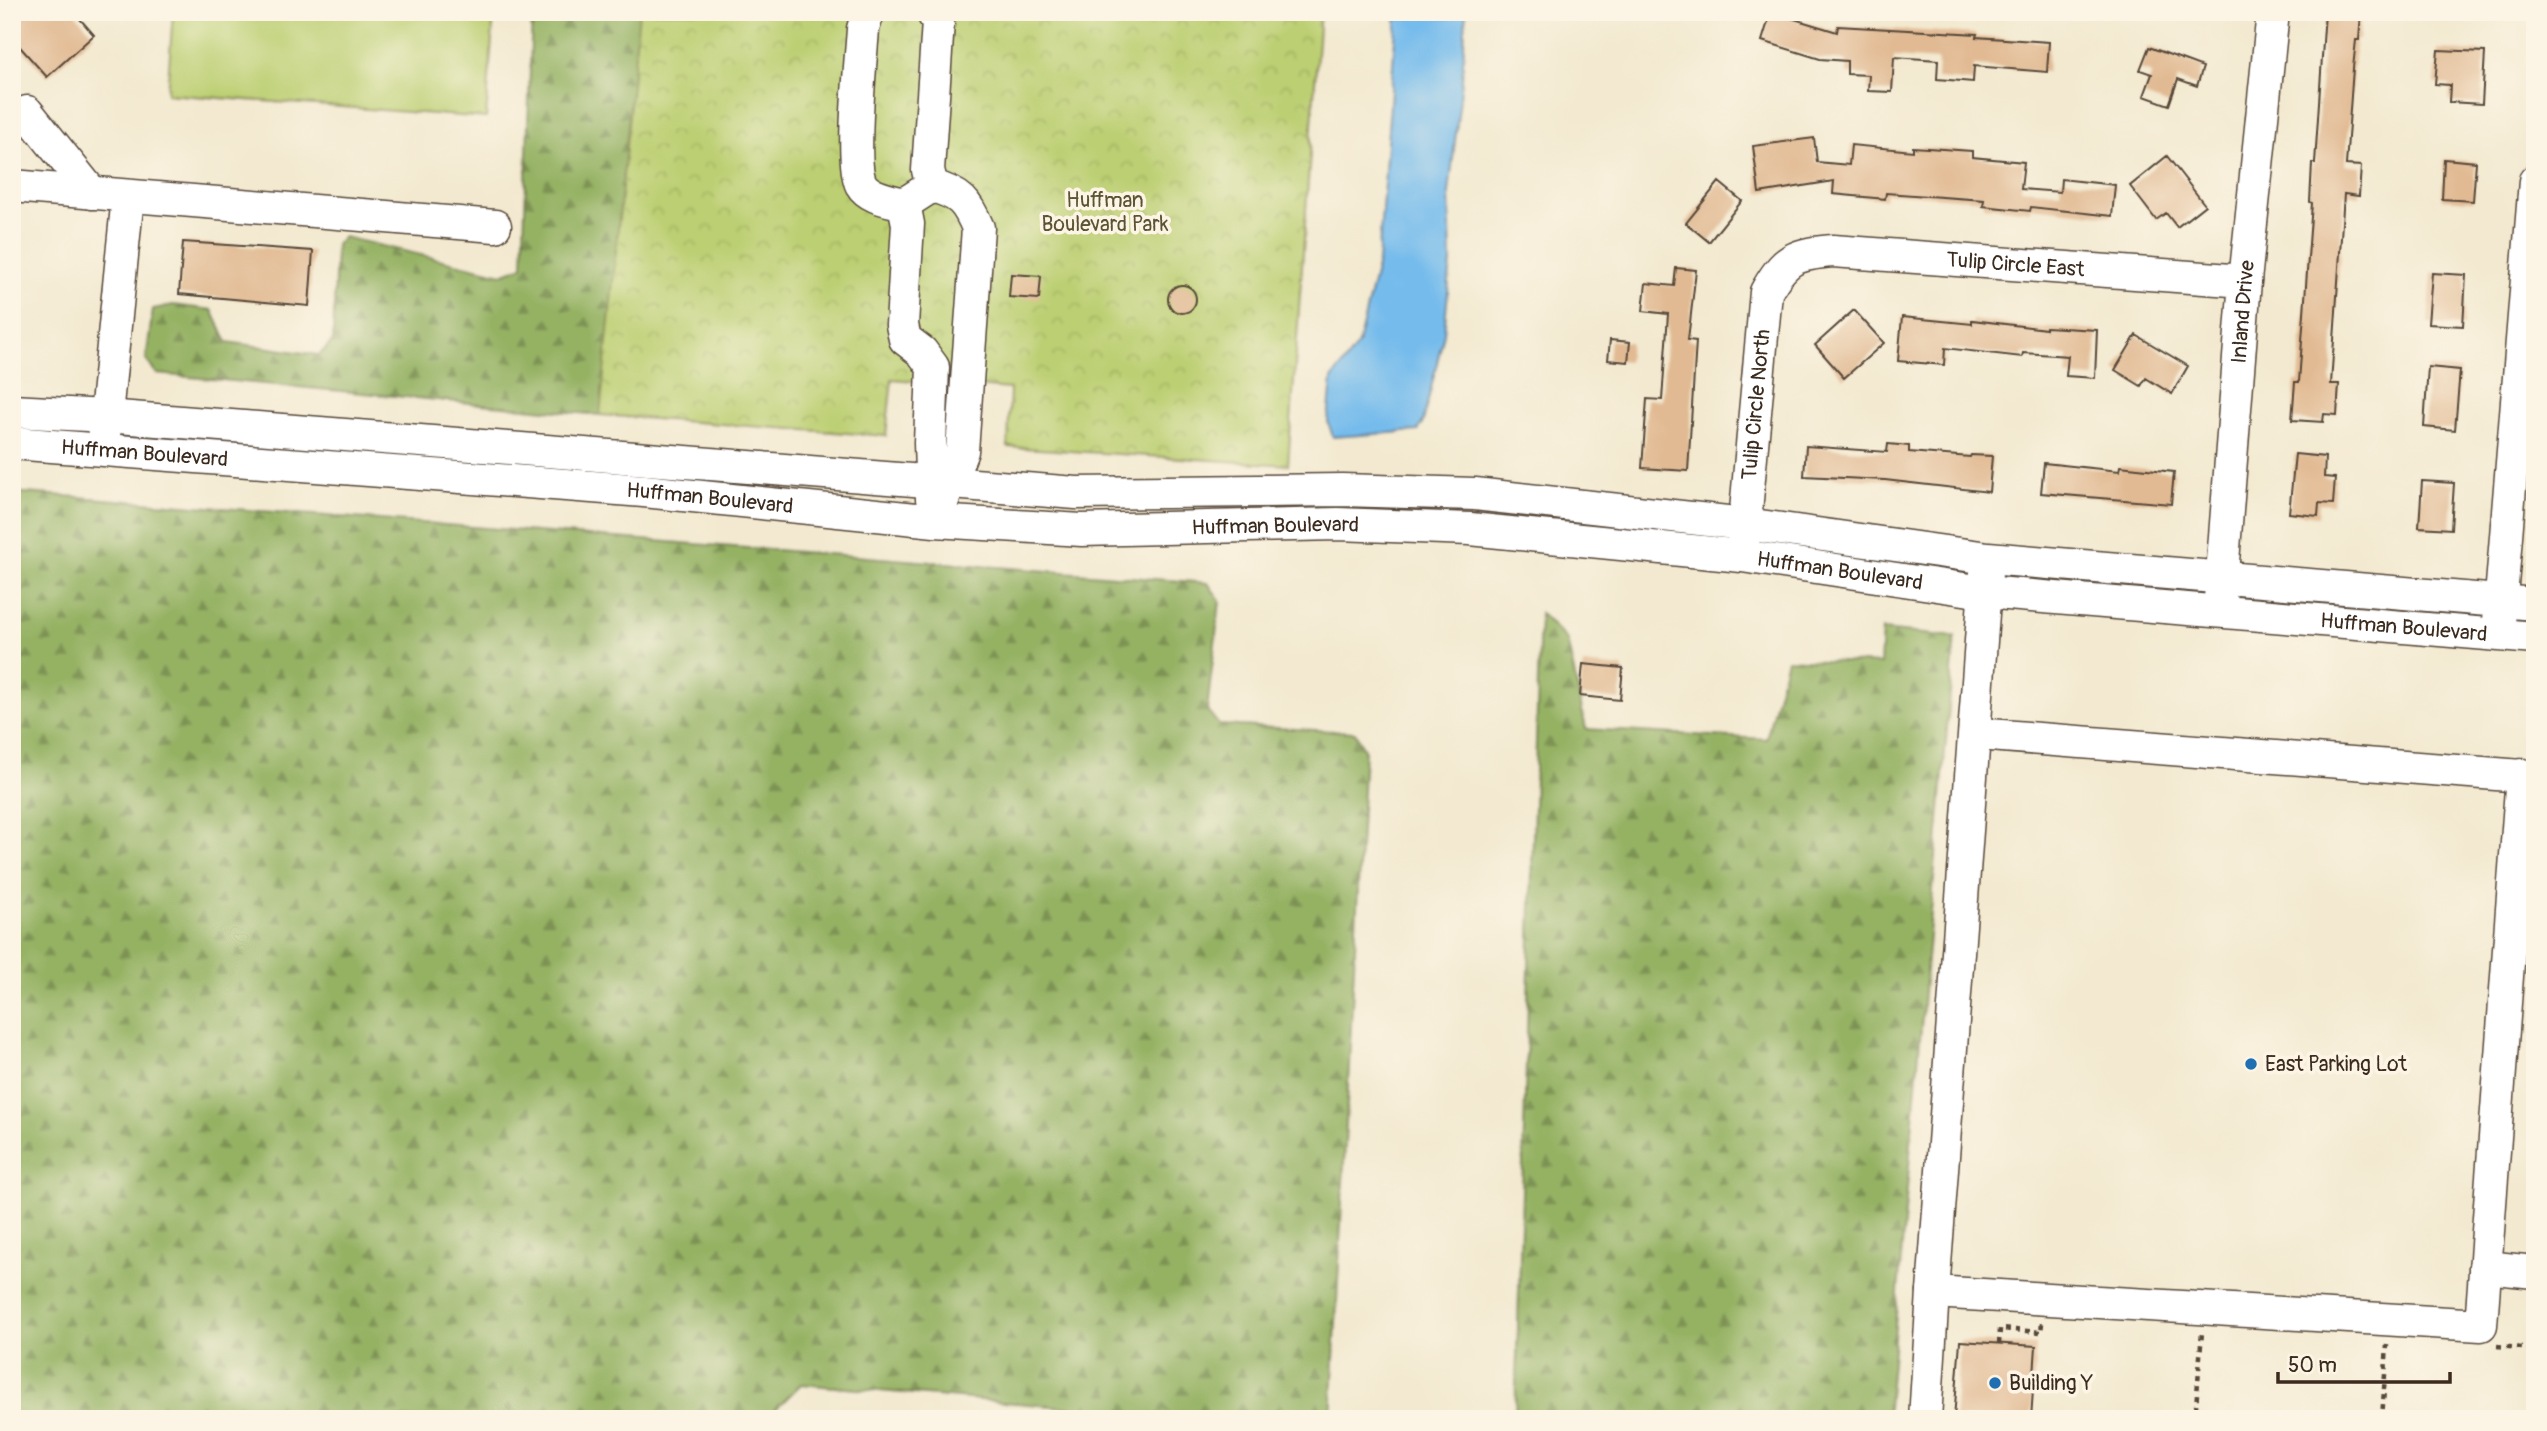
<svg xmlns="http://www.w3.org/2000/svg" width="2547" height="1431" font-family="Pangolin,sans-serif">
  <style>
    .grass { fill: #bccf72; stroke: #7c7c48; stroke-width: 2 }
    .forest { fill: url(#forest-firs); stroke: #686e41; stroke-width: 2 }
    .park { fill: url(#park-crowns); stroke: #7c7c48; stroke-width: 2 }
    .water { fill: #75bbec; stroke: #587285; stroke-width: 2 }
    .building { fill: #e1ba93 }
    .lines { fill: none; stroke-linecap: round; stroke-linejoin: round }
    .minor-casing { stroke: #574739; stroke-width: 35 }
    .path { stroke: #574739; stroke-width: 4.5; stroke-dasharray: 5 5; stroke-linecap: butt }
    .minor { stroke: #fff; stroke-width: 32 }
    .poi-dot { fill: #1f6fb2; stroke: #fcf5e5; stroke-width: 2.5 }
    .labels { text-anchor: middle; stroke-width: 7; stroke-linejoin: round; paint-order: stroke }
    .park-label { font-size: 21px; fill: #5b5333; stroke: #fcf5e5 }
    .street-label { font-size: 21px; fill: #3b2a1e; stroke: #fcf5e5 }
    .poi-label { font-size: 21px; fill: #3b2a1e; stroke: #fcf5e5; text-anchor: start }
  </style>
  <defs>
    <pattern id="forest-firs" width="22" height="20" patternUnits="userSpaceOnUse" patternTransform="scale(1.75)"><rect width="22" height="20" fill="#95b264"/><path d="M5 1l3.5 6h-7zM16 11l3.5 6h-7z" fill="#7b9152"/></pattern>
    <pattern id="park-crowns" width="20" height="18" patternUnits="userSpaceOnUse" patternTransform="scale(1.75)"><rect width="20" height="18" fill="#bccf72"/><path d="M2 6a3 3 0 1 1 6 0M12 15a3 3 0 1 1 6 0" fill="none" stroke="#a2b262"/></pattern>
  </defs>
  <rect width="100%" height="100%" fill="#fcf5e5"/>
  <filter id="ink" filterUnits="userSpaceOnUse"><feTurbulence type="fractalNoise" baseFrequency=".0143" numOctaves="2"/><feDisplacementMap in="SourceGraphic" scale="14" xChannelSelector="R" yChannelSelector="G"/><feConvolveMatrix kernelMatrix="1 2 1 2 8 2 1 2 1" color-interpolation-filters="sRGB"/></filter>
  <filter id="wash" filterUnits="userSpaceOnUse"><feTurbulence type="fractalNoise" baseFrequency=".00686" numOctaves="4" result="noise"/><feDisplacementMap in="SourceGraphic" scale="28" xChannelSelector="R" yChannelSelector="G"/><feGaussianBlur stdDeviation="1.57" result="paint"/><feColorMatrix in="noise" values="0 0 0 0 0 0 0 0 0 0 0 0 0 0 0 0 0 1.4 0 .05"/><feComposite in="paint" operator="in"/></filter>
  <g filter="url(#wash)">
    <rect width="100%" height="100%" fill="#f3e9d0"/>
    <path class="grass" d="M173 12H494L486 118 167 94Z"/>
    <path class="forest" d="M532 12H649L616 402 600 415 157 374 146 360 153 309 173 305 212 310 227 342 319 355 333 341 336 244 344 237 502 274 523 266Z
      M12 492 1208 583 1220 601 1207 710 1219 725 1355 732 1365 751 1331 1419H1196L801 1384 766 1419H12Z
      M1540 613 1567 640 1586 729 1766 739 1787 659 1880 664 1882 630 1955 637 1887 1419H1515Z"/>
    <path class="park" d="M639 12H1320L1288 465 1008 447 1010 389 892 379 886 436 600 415Z"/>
    <path class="water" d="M1397 12H1466L1462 80 1449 193 1451 261 1444 333 1423 422 1418 431 1333 437 1328 422 1332 379 1358 344 1378 262Z"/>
    <g id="blocks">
      <path class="building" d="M22 12H74L94 35 47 77 12 38V21Z
        M1771 12 1837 32 1838 26 1977 34 1976 37 2049 42 2047 72 1974 66 1973 82 1937 79 1938 60 1894 57 1892 92 1868 91 1869 75 1847 74V61L1820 59 1762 41Z
        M2325 12 2361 14 2359 40H2356L2353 68 2346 165 2361 166 2359 196 2344 194 2331 384H2339L2337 415 2324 414 2323 422 2292 420 2295 382H2299L2312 203 2310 202 2312 163H2315Z
        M2149 47 2203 67 2197 86 2178 79 2169 105 2144 96 2152 74 2140 70Z
        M2438 50 2485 52 2482 104 2449 102 2450 85 2435 84Z
        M1814 138 1817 162 1849 165 1851 145 1913 151V147L1972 151V157L2024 162 2021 189 2060 192 2061 179 2115 185 2112 216 2031 207 2030 211 1983 206 1984 200 1886 193 1885 199 1833 194 1834 181 1759 193 1753 146Z
        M2167 156 2205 205 2177 227 2166 213 2156 220 2130 186Z
        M2444 159 2476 162 2473 201 2442 199Z
        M1719 182 1742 201 1709 242 1686 223Z
        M183 242 313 251 309 306 179 294Z
        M1676 268 1696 270 1688 340 1696 341 1688 471 1642 468 1647 399 1662 400 1668 314 1643 311 1646 283 1674 286Z
        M2432 273 2466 275 2463 326 2428 324Z
        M1011 274 1041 276 1039 299 1009 297Z
        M1168 299a14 14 0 1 1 28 0a14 14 0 1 1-28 0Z
        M1854 310 1884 343 1844 378 1815 345Z
        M1902 317 1972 324V320L2046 329V327L2097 330 2095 378 2066 376 2068 356 2023 353 2022 357 1945 348 1944 365 1898 361Z
        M2136 335 2188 366 2172 394 2146 378 2141 386 2115 370Z
        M1610 340 1630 342 1628 362 1608 360Z
        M2428 367 2460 370 2455 430 2424 427Z
        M1888 444 1909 446V452L1970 457 1971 455 1992 456 1989 492 1885 480 1804 476 1806 446 1887 452Z
        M2295 454 2325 457 2324 477 2335 478 2333 504 2319 503 2318 516 2289 513Z
        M2044 463 2119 471 2120 466 2174 472 2171 504 2041 493Z
        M2422 481 2454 483 2451 529 2419 527Z
        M1583 664 1623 668 1620 700 1580 696Z
        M1960 1341 2036 1346 2031 1419H1954Z"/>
    </g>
  </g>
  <g filter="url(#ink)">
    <use href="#blocks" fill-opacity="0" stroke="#574739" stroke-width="2"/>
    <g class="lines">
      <g class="minor-casing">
        <g id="minor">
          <path d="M868 12 863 29C861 59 850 162 861 184 869 198 890 200 904 204L932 186C961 194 967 202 978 228L962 451 943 500"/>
          <path d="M932 12 938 22 928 170 932 186"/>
          <path d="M27 112 92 193"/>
          <path d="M12 186 495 226"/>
          <path d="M904 204 908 224 902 325 905 339 922 352 933 367 930 443 932 499"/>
          <path d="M12 411 106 416 1076 493 1342 490 1475 494 1745 524 1988 558 2535 604"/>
          <path d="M104 435 128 196"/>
          <path id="s1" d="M12 443 644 491 935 521 1082 530 1338 524 1470 529 1742 556 1984 592 2535 638"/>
          <path id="s2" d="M1743 544 1766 292C1785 258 1795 254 1833 251L2245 281"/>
          <path d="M1986 573 1933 1292 2481 1325 2522 775"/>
          <path id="s3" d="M2220 600 2245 281 2273 12"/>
          <path d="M2499 622 2535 181"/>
          <path d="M1976 734 2535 777"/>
          <path d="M2485 1267 2535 1272"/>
          <path d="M1925 1419 1933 1292"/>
        </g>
      </g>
      <path class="path" d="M1999 1344 2000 1329 2041 1332 2042 1323
        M2497 1346 2535 1349
        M2195 1419 2202 1332
        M2382 1419 2387 1345"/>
      <use href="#minor" class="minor"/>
    </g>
  </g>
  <g class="poi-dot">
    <circle cx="2251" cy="1064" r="7"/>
    <circle cx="1995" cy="1383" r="7"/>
  </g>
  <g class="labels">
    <g class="park-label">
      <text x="1105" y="207">Huffman<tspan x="1105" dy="24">Boulevard Park</tspan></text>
    </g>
    <g class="street-label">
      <text dy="7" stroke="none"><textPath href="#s2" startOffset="520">Tulip Circle East</textPath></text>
      <text dy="7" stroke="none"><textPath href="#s3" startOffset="289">Inland Drive</textPath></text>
      <text dy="7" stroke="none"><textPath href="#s2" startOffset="140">Tulip Circle North</textPath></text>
      <text dy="7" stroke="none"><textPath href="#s1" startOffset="133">Huffman Boulevard</textPath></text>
      <text dy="7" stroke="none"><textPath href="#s1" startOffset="700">Huffman Boulevard</textPath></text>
      <text dy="7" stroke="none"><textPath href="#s1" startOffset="1267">Huffman Boulevard</textPath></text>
      <text dy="7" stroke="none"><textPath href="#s1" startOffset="1834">Huffman Boulevard</textPath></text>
      <text dy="7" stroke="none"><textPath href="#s1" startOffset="2401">Huffman Boulevard</textPath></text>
    </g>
    <g class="poi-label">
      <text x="2265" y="1071">East Parking Lot</text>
      <text x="2009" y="1390">Building Y</text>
    </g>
  </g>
  <rect width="2547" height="1431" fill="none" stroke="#fcf5e5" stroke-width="42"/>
  <path d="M2278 1372v10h172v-10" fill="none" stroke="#3b2a1e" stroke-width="3.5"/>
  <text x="2288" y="1372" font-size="21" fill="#3b2a1e" stroke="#fcf5e5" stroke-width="5" paint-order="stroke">50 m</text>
</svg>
